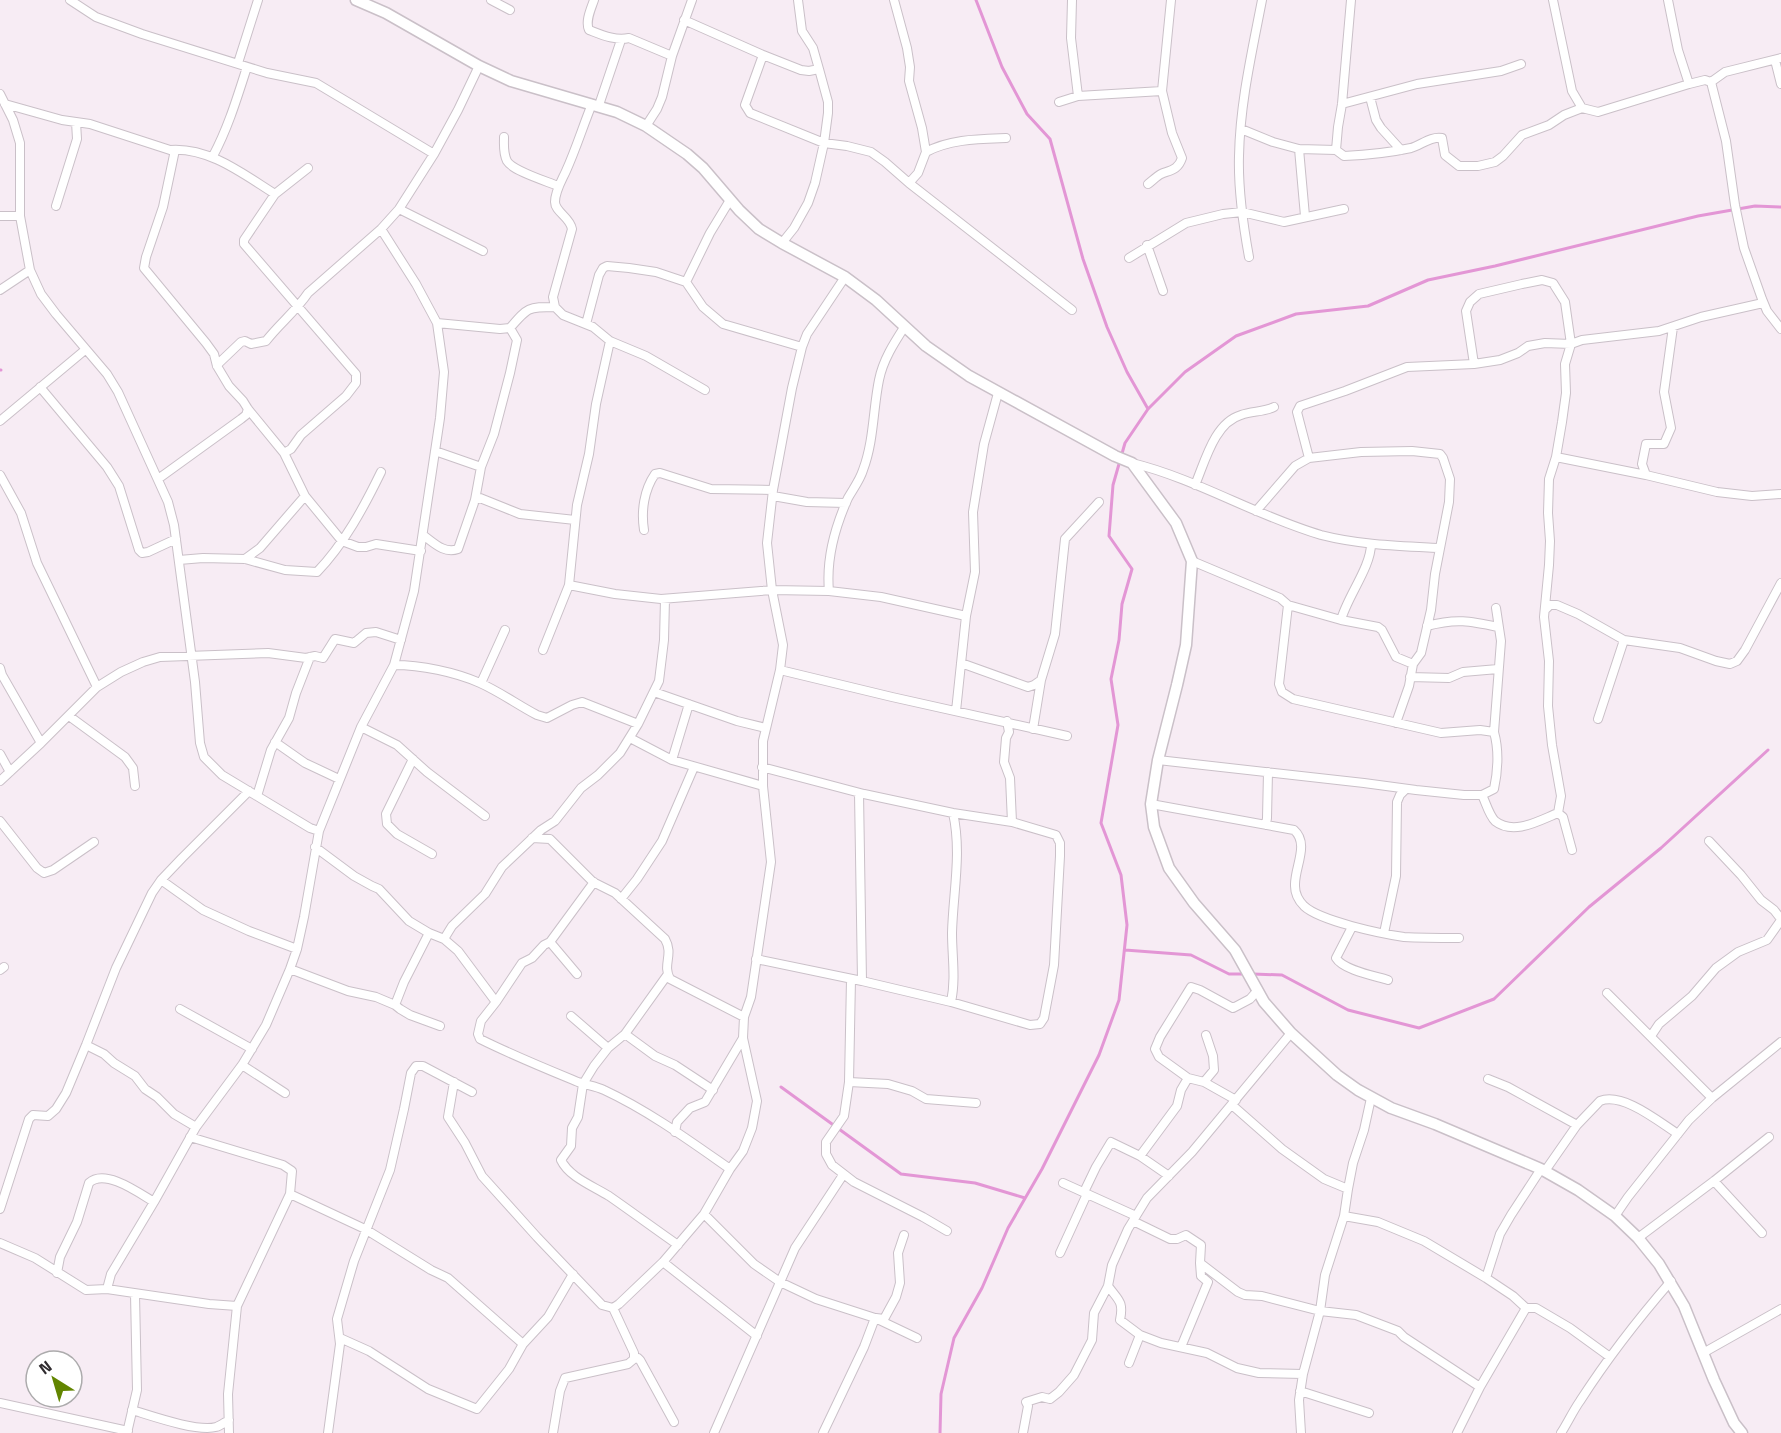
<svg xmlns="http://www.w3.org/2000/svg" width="1781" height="1433" font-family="'Titillium Web',sans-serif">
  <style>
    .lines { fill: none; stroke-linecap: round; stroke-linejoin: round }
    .stream { stroke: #e396d5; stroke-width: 3 }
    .street-casing { stroke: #cac0c8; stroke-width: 10 }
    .secondary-casing { stroke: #cac0c8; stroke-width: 13 }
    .street { stroke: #fff; stroke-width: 8 }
    .secondary { stroke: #fff; stroke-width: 10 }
  </style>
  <rect width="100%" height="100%" fill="#f7ecf4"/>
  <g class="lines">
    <path class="stream" d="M976 0 1002 67 1027 114 1050 139 1083 259 1107 327 1127 372 1148 409
      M0 370H1
      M1125 950 1191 955 1229 974H1246
      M1253 974 1282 975 1348 1010 1419 1028 1494 999 1589 907 1661 848 1768 750
      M781 1087 901 1174 975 1183 1025 1198
      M940 1433 941 1394 954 1338 982 1288 1008 1228 1042 1169 1099 1055 1119 1000 1127 925 1121 875 1101 823 1118 725 1111 679 1119 640 1122 604 1132 569 1109 536 1113 485 1125 443 1148 409 1185 372 1236 336 1296 314 1368 306 1428 280 1495 266 1698 216 1755 206 1781 207"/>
    <g class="street-casing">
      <path id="street" d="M70 0 96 17 142 34 267 73 316 83 434 154
        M491 0 510 10
        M594 0C591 9 585 21 589 30 602 35 615 41 629 38L672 56
        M894 0 907 48 910 67 909 81 922 128 926 152 918 173 909 183
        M1072 0 1071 38 1078 96
        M1553 0 1572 91 1582 108 1598 112 1689 84 1705 80 1711 82 1726 141 1735 205 1744 248 1762 299 1767 311 1781 329
        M1668 0 1678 50 1689 84
        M684 20 763 55 801 70 809 71 819 69
        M763 55 745 105 750 113 824 143 847 146 871 152 885 162 909 183 1072 310
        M1775 60 1781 84
        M238 63 258 0
        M1711 82 1725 72 1781 58
        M0 94 13 120 20 143V216L30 270 41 294 56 314 107 374 118 392 168 502 174 525 195 682 200 743 204 757 222 775 310 828 319 831
        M1370 97 1376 120 1381 128 1401 150
        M1059 102 1078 96 1162 91
        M5 104 62 120 90 124 170 150C209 147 243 174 275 194
        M592 104C583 126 576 149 566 171 562 180 555 191 555 202 555 212 570 217 572 229L553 297 555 307 563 315 593 327 610 341 646 356 705 390
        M1342 104 1417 84 1501 71 1521 64
        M599 105 621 40
        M646 126 657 109 662 97 672 56 692 0
        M1241 129 1273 142 1299 149 1336 150 1338 127 1342 104 1351 0
        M504 137C504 146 503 153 507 161 513 171 546 181 558 186
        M1299 149 1305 216
        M175 150 163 207 146 257 144 268 206 343 214 354 217 366 229 386 243 401 248 409 284 453 305 496 342 541 358 547H366L376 544 421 551
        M1336 150 1344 156C1367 155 1388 153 1411 148 1421 145 1431 136 1442 138L1445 155 1459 166H1478L1495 162 1503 156 1522 135 1549 125 1564 115 1582 108
        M926 152C950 139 979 139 1006 138
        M213 156C228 128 237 98 247 67
        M1148 184C1152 181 1157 176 1161 174 1171 170 1178 170 1182 158L1172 133 1162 91 1171 0
        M56 206 77 139 76 122
        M399 209 483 251
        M0 216H20
        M782 243 794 228 808 203 815 183 824 143 828 113V102L819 69 813 48 802 31 798 0
        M1147 245 1163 291
        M1249 257C1243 224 1238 190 1239 156 1240 103 1252 52 1262 0
        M1129 258 1186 223 1223 214 1242 212 1284 222 1344 209
        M686 282 710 233 730 200
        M0 290 30 270
        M437 323 500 329 510 328C528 307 528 307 555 307
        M586 324 599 275 603 268 607 266 629 268 656 272 686 282 703 307 723 324 802 347
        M1474 364 1466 311 1470 302 1479 294 1522 284 1542 280 1553 283 1565 302 1571 344 1565 364 1566 393 1562 422 1556 457 1549 479 1548 513 1550 541 1549 565 1544 617 1549 661 1548 706 1552 745 1561 796 1558 813 1563 817 1572 850
        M217 366 219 363 241 342 245 341 251 344 266 341C279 324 296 311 308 293L381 229 399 209 434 154 458 110 479 66
        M40 387 107 467 119 486 139 550 142 553 148 552 176 539
        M0 421 85 350
        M435 451 481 467
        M284 453 291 449 301 435 346 396 356 383V374L244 244V240L275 194 308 168
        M1556 457 1646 475 1717 492 1752 496 1781 494
        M1309 458 1297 412 1300 406 1345 391 1407 367 1474 364 1500 360 1518 353 1528 346 1545 343 1571 344 1582 340 1659 331 1701 317 1763 303
        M1132 463C1197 479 1256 516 1321 535 1360 545 1400 546 1440 548
        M0 475 21 513 37 563 97 687
        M1646 475 1642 464 1646 444H1664L1671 428 1664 392 1673 327
        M158 479 241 419 246 415 248 409
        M1195 485C1205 462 1214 423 1241 415 1252 411 1264 412 1274 407
        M773 496 807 502 846 503
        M475 500 480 498 520 514 575 520
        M1256 511 1295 466 1309 458 1361 452 1412 451 1440 454 1443 458 1450 479 1449 502 1435 574 1431 610 1421 653 1413 664 1409 686 1396 723
        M644 530C641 511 644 490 655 474L660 473 711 489 773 490
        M423 535C434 543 444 554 458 549L475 500 481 467 494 434 510 373 517 340 510 328
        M245 559 260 548 305 496
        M179 560 203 558 245 559 285 570 317 572C344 544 364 507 381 472
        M1192 561 1280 598 1288 605 1341 620 1378 627 1382 630 1396 657 1413 664
        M569 585 615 594 661 599 772 590 829 591 881 597 966 616
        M829 591C826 559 835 527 848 498 853 489 860 480 863 470 874 441 873 409 879 380 883 360 894 343 905 326
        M1288 605 1279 684 1282 692 1293 699 1441 733 1480 730 1494 732
        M1545 610 1550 605H1557L1578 614 1624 640 1680 648 1716 661 1730 664 1737 661 1745 650 1781 583
        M1341 620C1347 597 1371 567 1371 544
        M1427 626C1456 618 1470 621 1498 627
        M543 650 569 585 577 505 589 454 596 404 610 341
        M961 663 1028 687 1034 685 1041 680 1055 634 1065 539 1099 502
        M394 665C421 665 455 672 480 683 500 692 518 705 537 715L547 718 572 705 582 702 638 724
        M0 668 2 675 41 743
        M780 670 892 697 1067 736
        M1410 677 1449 678 1463 672 1498 669
        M481 683 505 630
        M654 692 737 721 766 728
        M956 711 966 616 975 572 973 512 984 444 998 393
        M69 716 125 757 133 768 135 786
        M1598 719 1624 640
        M1007 721 1009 732 1006 738 1004 762 1010 778 1012 822
        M361 727 397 745 427 772 485 816
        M1033 729 1041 680
        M630 738 672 760 763 786
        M275 742 305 763 339 779
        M0 754 10 772
        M413 759 386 814 387 824 397 834 432 854
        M672 760 689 704
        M1158 760 1364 783 1416 790 1464 795H1482L1494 789C1498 770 1499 750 1494 732L1501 641 1496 608
        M0 781 41 743 97 687 121 672 143 662 160 657 268 653 306 658 315 656 323 658 335 639 354 643 366 633 376 632 401 640
        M859 793 862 981
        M1482 795C1486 803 1489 815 1495 821 1514 836 1540 820 1558 813
        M257 796 271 750 289 718 296 693 310 657
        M1151 804 1294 830C1310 844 1294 868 1295 886 1295 894 1299 901 1304 906 1320 921 1382 934 1404 937 1422 938 1441 938 1459 938
        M0 821 37 868 44 873 53 870 94 842
        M1266 825 1267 818 1268 772
        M532 838 550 839 593 882 615 893 665 939C674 955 662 964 670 979L744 1017
        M1709 841 1741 875 1761 900 1774 910 1781 919
        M315 847 354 876 372 886 379 889 409 921 429 933 444 939 458 951 496 1002
        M161 880 203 910 249 931 297 949
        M594 882 550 942 544 945 532 958 522 963 496 1002 481 1021 478 1034 480 1039C512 1055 544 1068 578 1082 586 1085 596 1086 604 1090 649 1111 690 1141 730 1169
        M621 899 637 879 662 841 694 767
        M1352 927 1336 958C1343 970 1375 976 1388 980
        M1384 933 1396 876 1397 802 1400 795 1406 789
        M444 939 452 926 485 894 502 867 541 830 555 821 581 788 598 775 620 753 638 724 659 681 664 640 665 599
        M550 942 577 974
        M756 959 862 981 951 1002 1030 1025 1040 1024 1044 1018 1054 965 1060 856V843L1056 835 1012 822 953 813 864 794 762 767
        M290 969 348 991 376 997 395 1005 400 1009 410 1015 440 1026
        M0 970 4 967
        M668 974 625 1034 608 1048 594 1066 583 1084 578 1117 572 1128 571 1146 561 1160C569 1177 593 1186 609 1196 632 1212 655 1229 678 1245
        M851 979 849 1082 844 1116 826 1142V1154L832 1165 854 1182 923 1217 947 1231
        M1607 993 1712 1098
        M951 1002C956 979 952 956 952 933 953 893 962 853 953 813
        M395 1005 404 982 429 933
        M180 1009 252 1049
        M571 1016 608 1048
        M625 1034 655 1056 675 1065 713 1090
        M1651 1036 1659 1024 1692 996 1716 968 1738 952 1767 940 1781 920
        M86 1045 104 1054 114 1063 135 1076 145 1089 157 1097 174 1114 196 1127
        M242 1065 285 1093
        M1188 1078 1159 1057 1155 1049 1160 1037 1191 987 1200 990 1233 1008 1250 999 1258 990
        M1488 1079 1508 1087 1577 1125
        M454 1082 448 1117 465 1143 482 1176 537 1237 602 1305 613 1308 619 1304 663 1262 704 1214 730 1169 743 1151 752 1128 757 1101 743 1038 744 1017 751 997 771 862 763 786V741L780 670 783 645 772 590 767 543 773 490 792 388 802 347 807 334 845 277
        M849 1082 888 1084 912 1091 926 1099 976 1103
        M1204 1082 1236 1100
        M1232 1105 1282 1149 1324 1179 1348 1189
        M675 1132 677 1122 690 1108 705 1102 743 1038
        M190 1137 283 1165 292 1171 290 1194 237 1306 228 1394 229 1433
        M1140 1156 1177 1106 1181 1090 1188 1078 1204 1082 1214 1070 1213 1056 1206 1035
        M1545 1171 1577 1125 1600 1101C1623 1092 1659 1122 1678 1134
        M1714 1181 1762 1233
        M1063 1183 1136 1216
        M1084 1192 1096 1167 1111 1142 1140 1156 1169 1176
        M290 1194 365 1229 431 1270 448 1278 523 1344
        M0 1209 29 1119 33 1115 48 1116 56 1109 66 1093 86 1045 116 968 152 893 161 880 182 858 249 791
        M704 1214 754 1264 780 1282 816 1299 875 1318 917 1338
        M1344 1216 1378 1222 1424 1241 1486 1278 1513 1296 1526 1308H1536L1570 1328 1610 1357
        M1615 1216 1628 1197 1689 1120 1712 1098 1781 1042
        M1133 1221 1170 1239H1177L1186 1235 1201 1245 1200 1263 1238 1292 1245 1295 1262 1296 1320 1311 1356 1315 1398 1331 1404 1337 1480 1387
        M1638 1238 1714 1181 1769 1137
        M0 1243 35 1258 86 1290 107 1289 209 1304 237 1306
        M1060 1253 1087 1194
        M663 1262 757 1336
        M57 1273 60 1257 77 1222 89 1183C105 1168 139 1193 154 1202
        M1486 1278 1500 1234 1511 1215 1541 1169
        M1108 1286C1118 1300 1124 1301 1120 1320L1140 1335 1129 1363
        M107 1289 111 1274 154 1202 196 1127 242 1065 266 1025 290 969 297 949 304 917 319 831 361 727 394 665 414 591 440 418 444 372 437 323 416 284 381 229
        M613 1308 634 1353V1359
        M876 1318 884 1319 896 1297 900 1283 898 1253 904 1235
        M1140 1335 1161 1343 1207 1353 1237 1368 1259 1373 1303 1374
        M340 1338 369 1351 428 1389 477 1409 509 1369 523 1344 548 1317 573 1274
        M1181 1347 1208 1282 1201 1276 1200 1263
        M1703 1353 1781 1309
        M634 1359 638 1358 640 1360 674 1422
        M1300 1391 1369 1413
        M0 1403 128 1431
        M132 1410C152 1416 197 1432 216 1427 220 1426 225 1422 229 1420
        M127 1433 137 1390 135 1294
        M328 1433 340 1344 337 1319 354 1261 390 1170 404 1109 411 1073 416 1066H423L472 1092
        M553 1433 560 1391 565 1378 628 1364 634 1359
        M714 1433 795 1248 843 1175
        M823 1433 864 1347 875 1318
        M1023 1433 1028 1406 1026 1402 1042 1397 1050 1399 1059 1392 1074 1375 1092 1340 1094 1313 1108 1286 1112 1265 1128 1229 1147 1198 1192 1152 1291 1033
        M1301 1433 1299 1400 1303 1374 1320 1311 1325 1275 1344 1216 1348 1189 1353 1163 1364 1130 1371 1098
        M1457 1433 1480 1387 1526 1308
        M1561 1433C1568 1422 1573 1411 1580 1401 1607 1359 1638 1319 1671 1281"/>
    </g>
    <g class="secondary-casing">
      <path id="secondary" d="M356 0 386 13 479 66 511 81 617 112 646 126 687 154 703 168 739 210 759 229 782 243 845 277 876 300 926 346 969 376 1115 456 1132 463 1176 523 1192 561 1186 645 1177 685 1158 760 1151 804 1154 827 1169 868 1194 903 1235 950 1264 1002 1291 1033 1337 1075 1358 1090 1391 1108 1435 1124 1541 1169 1578 1190 1615 1216 1638 1238 1659 1264 1684 1306 1714 1380 1734 1423 1742 1433"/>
    </g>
    <use href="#street" class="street"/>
    <use href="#secondary" class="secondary"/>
  </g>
  <g transform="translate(54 1379) rotate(323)"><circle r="28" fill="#ffffff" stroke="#acabac" stroke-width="1.5"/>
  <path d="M0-4.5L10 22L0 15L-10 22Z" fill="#628500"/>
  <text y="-9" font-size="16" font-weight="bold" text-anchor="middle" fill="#302c2f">N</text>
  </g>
</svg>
